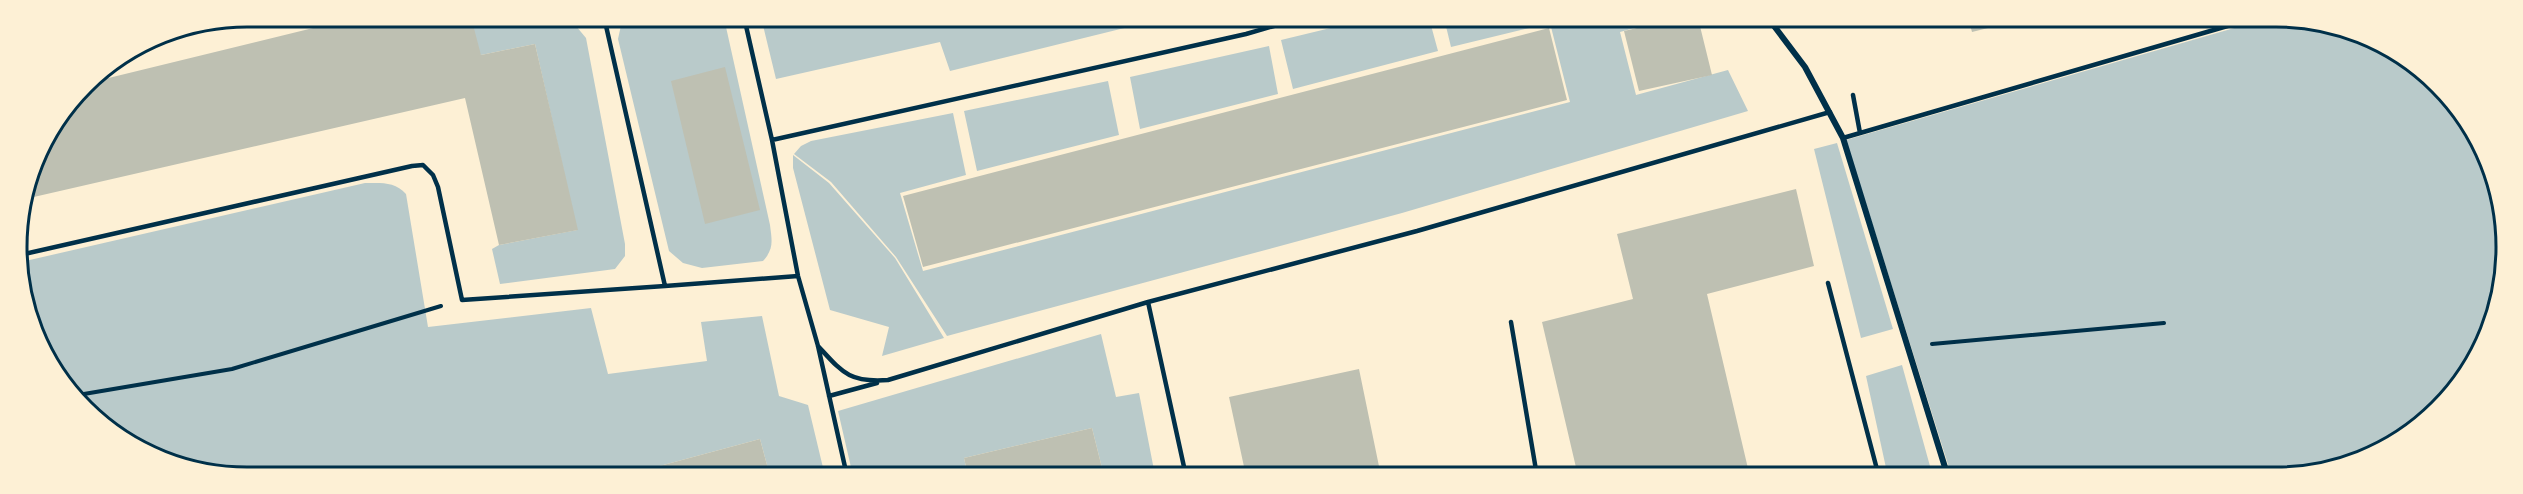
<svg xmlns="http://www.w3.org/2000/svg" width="2523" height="494" font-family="'Fira Sans Condensed',sans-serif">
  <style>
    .green { fill: #b9caca }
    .building { fill: #bec0b2 }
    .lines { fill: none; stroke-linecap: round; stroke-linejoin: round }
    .path { stroke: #003049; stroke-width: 4 }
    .service { stroke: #003049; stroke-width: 4.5 }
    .minor { stroke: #003049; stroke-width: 6 }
    .rim { fill: none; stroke: #003049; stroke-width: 3 }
  </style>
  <rect width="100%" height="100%" fill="#fdf0d5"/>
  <path class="green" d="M454 17H498L505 22 530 27 561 23 576 26 586 38 625 244V256L615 269 500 284 492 249 499 245 577 230 535 44 481 55Z
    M625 17 724 18 770 225C772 241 774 249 763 261L702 268 683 263 669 251 618 39 622 21Z
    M761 17H1169L950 71 940 42 776 79Z
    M1372 18H1429L1438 51 1293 89 1281 40Z
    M1444 18H1670L1620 32 1636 95 1728 70 1748 111 1402 213 947 336 896 257 831 182 794 154 801 146 811 141 953 113 966 175 900 193 923 271 1570 102 1550 23 1451 47Z
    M2269 18H2306L2391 47 2459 106 2499 187 2505 277 2483 349 2439 410 2365 460 2291 477H1952L1846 140Z
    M1269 46 1278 94 1140 129 1130 77Z
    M1108 81 1119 135 977 171 964 111Z
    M1837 143 1893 329 1861 338 1814 149Z
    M793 155 829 183 895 258 944 338 882 356 889 327 830 310 793 168Z
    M365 183C380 183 395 181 406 194L428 327 591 308 608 374 707 361 701 322 762 316 779 396 808 405 825 476H770L760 439 641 471 643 476H217L145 454 73 399 29 321 21 262Z
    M1101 334 1116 397 1139 393 1154 470 1136 476H1104L1092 428 964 458 968 476H853L838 411Z
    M1902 365 1933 477H1888L1866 376Z"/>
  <path class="building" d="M358 17H471L481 55 535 44 578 230 499 245 465 98 25 199 34 158 84 84Z
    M1680 18H1698L1712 75 1639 91 1624 31Z
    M1968 18H2024V19L1972 32Z
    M1549 28 1567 100 923 267 903 196Z
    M725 67 760 210 705 224 671 81Z
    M1796 189 1814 266 1707 294 1750 477 1578 476 1542 322 1633 299 1617 234Z
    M1359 369 1381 476H1246L1229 397Z
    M1092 428 1104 476H968L964 458Z
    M760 439 770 476H643L641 471Z
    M1852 467 1854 477H1810V476Z"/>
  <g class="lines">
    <path class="path" d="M1932 344 2164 323
      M72 396 232 369 441 306"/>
    <path class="service" d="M744 17 772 140 798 276 818 346 847 476
      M1853 95 1860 133
      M1843 138 2255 18
      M772 140 1246 34 1305 17
      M20 255 412 166 423 165 433 175 438 187 462 300 665 286 604 17
      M1828 283 1879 477
      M665 286 798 276
      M1148 302 1186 476
      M1511 322 1537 476
      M818 346C842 372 849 383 888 380L1148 302 1417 231 1830 112
      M829 396 877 383"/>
    <path class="minor" d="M1768 18 1805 67 1843 138 1948 477"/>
  </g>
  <path d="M0 0H2523V494H0ZM247 27H2276A220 220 0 0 1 2496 247V247A220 220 0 0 1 2276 467H247A220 220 0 0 1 27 247V247A220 220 0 0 1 247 27Z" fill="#fdf0d5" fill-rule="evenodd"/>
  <path class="rim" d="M247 27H2276A220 220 0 0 1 2496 247V247A220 220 0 0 1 2276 467H247A220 220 0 0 1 27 247V247A220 220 0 0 1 247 27Z"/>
</svg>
